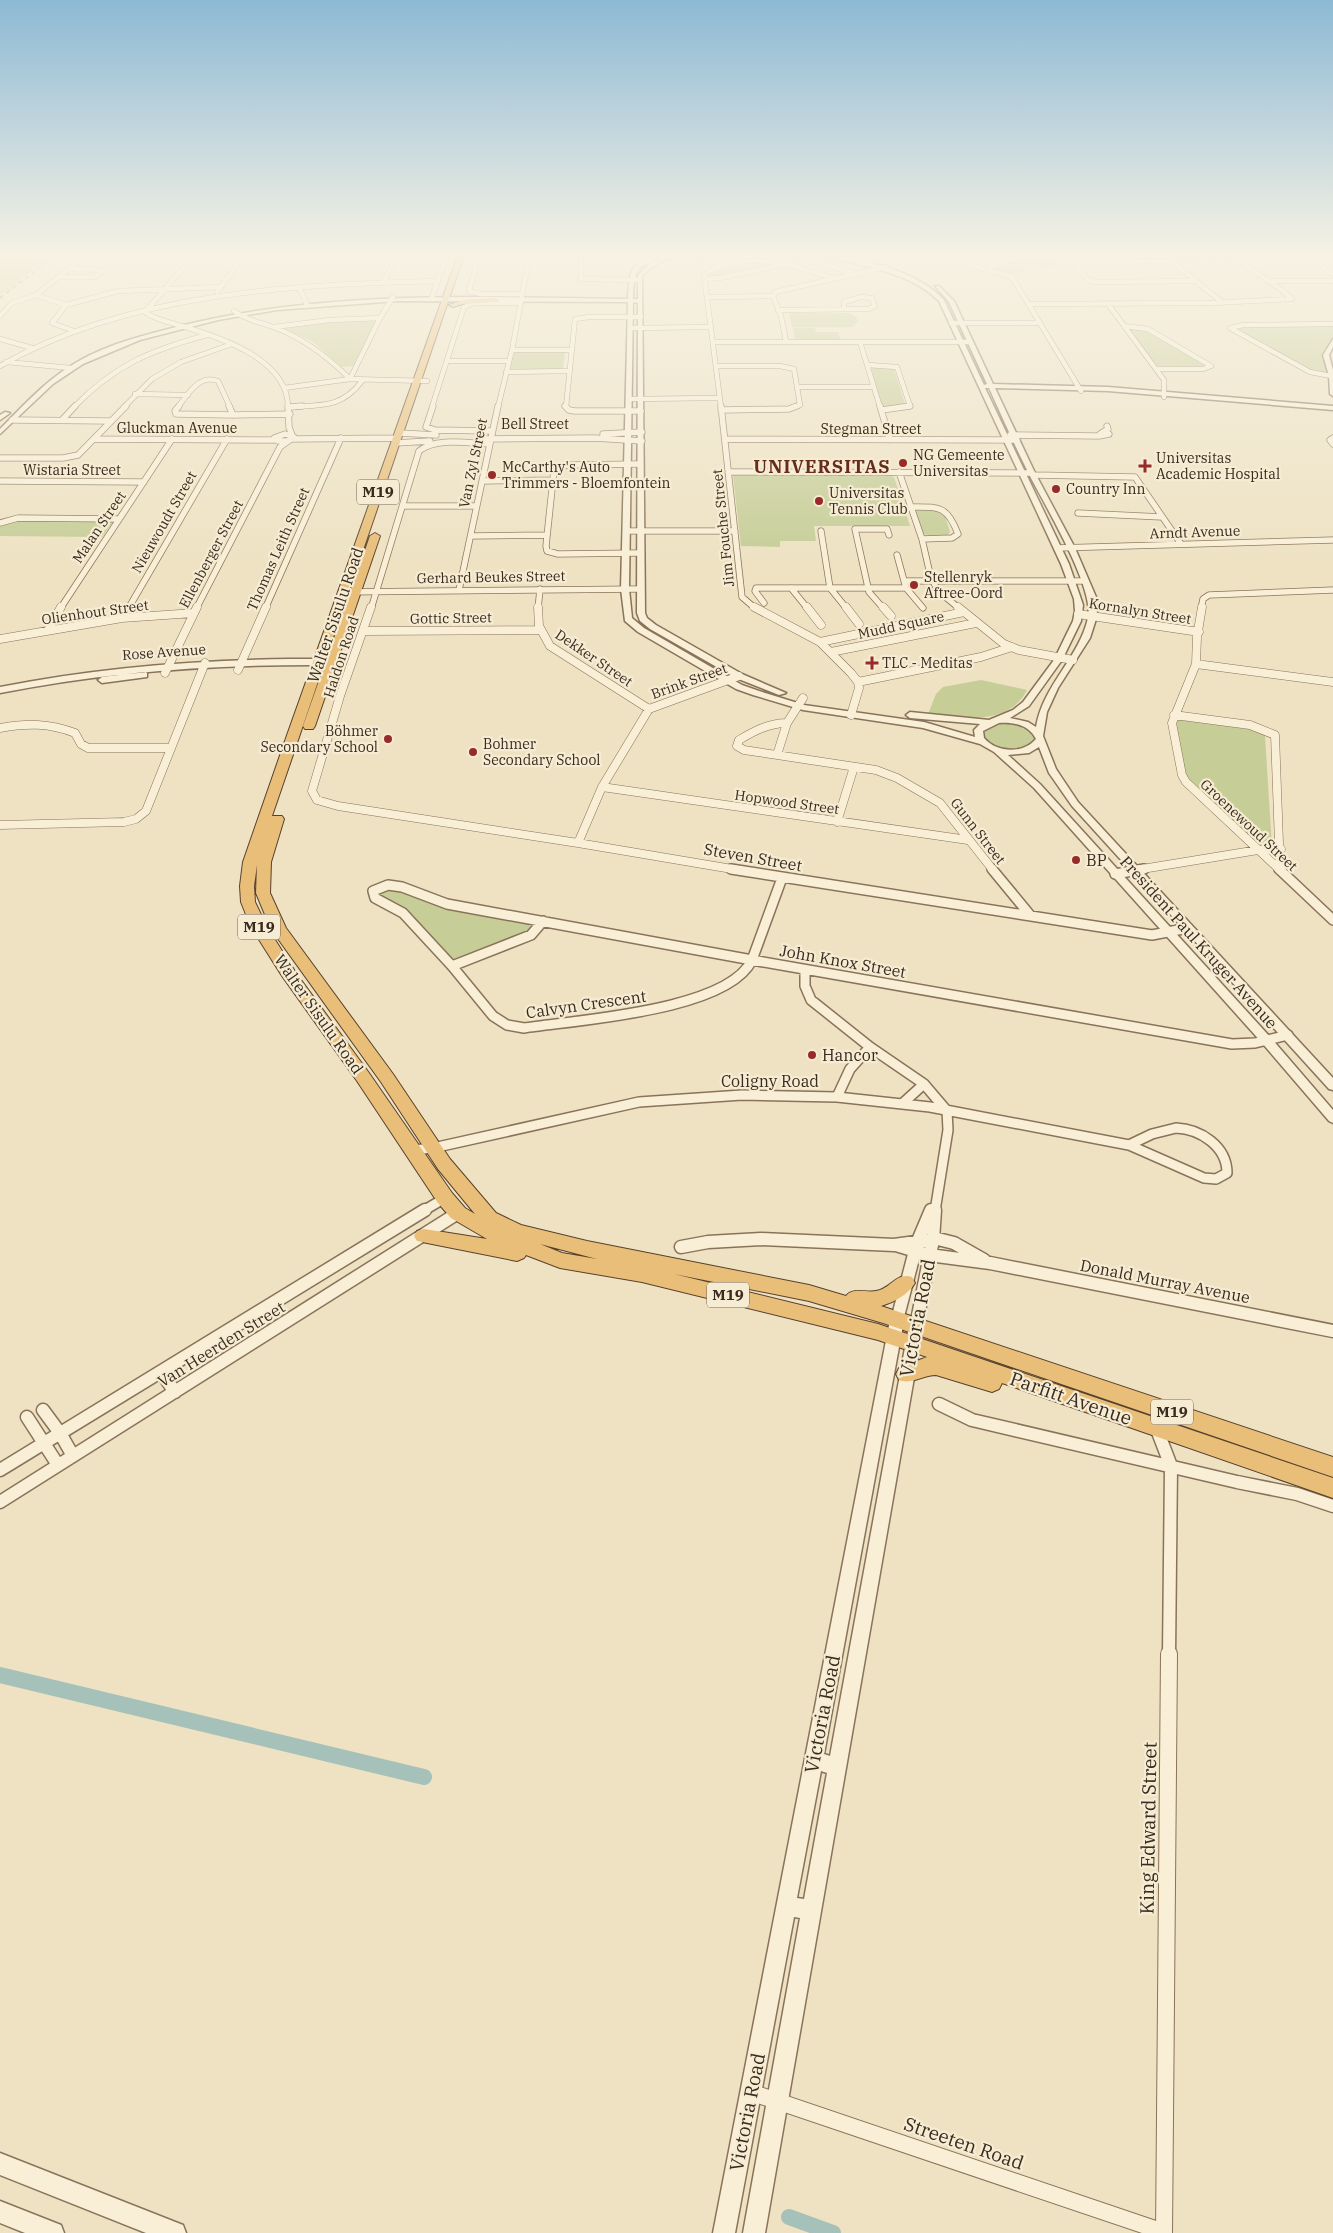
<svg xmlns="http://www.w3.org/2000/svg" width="1333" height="2233" font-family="'IBM Plex Serif',serif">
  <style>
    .green { fill: #c6cd97 }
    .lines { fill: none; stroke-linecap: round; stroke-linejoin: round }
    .canal { stroke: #a5c1b9; stroke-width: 16 }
    .minor-far5-casing { stroke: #89735a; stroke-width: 5.5 }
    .minor-far4-casing { stroke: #89735a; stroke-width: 7 }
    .minor-far3-casing { stroke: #89735a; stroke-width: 9 }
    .minor-far2-casing { stroke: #89735a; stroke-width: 12 }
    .minor-far1-casing { stroke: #89735a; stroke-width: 15 }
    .minor-casing { stroke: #89735a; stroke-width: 18 }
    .tertiary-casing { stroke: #89735a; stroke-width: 3 }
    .trunk-casing { stroke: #57412e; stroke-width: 2 }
    .minor-far5 { stroke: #f9efd7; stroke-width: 4.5 }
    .minor-far4 { stroke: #f9efd7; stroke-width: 5.5 }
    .minor-far3 { stroke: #f9efd7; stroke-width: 8 }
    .minor-far2 { stroke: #f9efd7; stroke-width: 9 }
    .minor-far1 { stroke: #f9efd7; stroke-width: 12 }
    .minor { stroke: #f9efd7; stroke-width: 16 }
    .tertiary { fill: #f9efd7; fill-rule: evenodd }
    .trunk { fill: #e8be78; fill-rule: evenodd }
    .rail { stroke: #392b1e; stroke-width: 1; stroke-dasharray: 4 4; stroke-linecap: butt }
    .poi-dot { fill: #982a29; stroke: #f6ecd3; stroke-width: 2 }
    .labels { text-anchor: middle; stroke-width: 4.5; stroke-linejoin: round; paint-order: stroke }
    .far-street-label { font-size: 14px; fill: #392b1e; stroke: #f6ecd3 }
    .far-poi-label { font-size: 14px; fill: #392b1e; stroke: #f6ecd3; text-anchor: start }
    .shield { fill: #f6ecd3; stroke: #726554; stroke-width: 1 }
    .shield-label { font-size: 15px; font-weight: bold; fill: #392b1e }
    .street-label { font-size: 16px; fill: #392b1e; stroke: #f6ecd3 }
    .poi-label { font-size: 16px; fill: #392b1e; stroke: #f6ecd3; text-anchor: start }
    .far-district-label { font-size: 18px; font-weight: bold; letter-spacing: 1px; fill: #662d1d; stroke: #f6ecd3 }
    .near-street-label { font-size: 19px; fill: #392b1e; stroke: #f6ecd3 }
  </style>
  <rect width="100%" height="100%" fill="#eee2c3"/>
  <path class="green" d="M0 252H57L0 296Z
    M1031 257 1072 264V265H1061L1011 274 993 269Z
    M773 262 779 264 721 277 706 276 729 263Z
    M789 313H850L856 317 858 321 853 327H792Z
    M373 319 376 321 353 366 342 367 313 342 281 327 303 324Z
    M1238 326H1333V337L1323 351 1327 373 1322 376 1233 331Z
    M1129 327H1142L1206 365V367L1155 366 1126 329Z
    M793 328H815L816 332H838L840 339H795Z
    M516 351H564L565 354 563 367 560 369H510L508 368 512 353Z
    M871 367 894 369 906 407 882 408Z
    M886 474 894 477 910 526H814L816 541H780V547L741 546 733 475Z
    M927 508 944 512 950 532 948 535 933 536 919 533 913 510Z
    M7 520 110 521 113 522 102 537 0 536V524Z
    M981 680 1027 690C1009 726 961 719 928 714L936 694 943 687Z
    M1188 719 1250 727 1260 730 1265 736 1272 847H1257L1185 778 1175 726 1178 720Z
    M997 722 1024 726 1034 736C1036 757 998 748 987 745L979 731Z
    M391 888 525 921 530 926 529 932 455 963 448 959 408 910 376 898 380 890Z"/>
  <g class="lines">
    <path class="canal" d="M0 1675 424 1777
      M789 2217 833 2233"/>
    <g class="minor-far5-casing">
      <path id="minor-far5" d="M197 252 145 312C155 320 173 323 185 327 222 338 288 360 288 407
        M480 252 469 291 481 294H522
        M581 252V279L640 280
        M632 252 633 260 654 263
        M926 252 1012 277 1081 391
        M1018 252 1069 263 1235 259
        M1299 252 1333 274
        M659 255 723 264
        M795 256 854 273
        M1171 261 1223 303
        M860 263 897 252
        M1074 263 1088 280 1097 282 1194 281
        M988 267 1029 256
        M58 277H95L104 270 68 269
        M705 279 720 278 782 265
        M1272 281H1333
        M384 282 398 252
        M299 287 307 305
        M217 292 247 252
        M36 295 66 305
        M432 297 448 252
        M708 297 773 296
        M1029 304 1211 303 1292 299C1271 280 1249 269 1226 252
        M1108 304 1164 380V397
        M778 310 869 309 875 306 872 298 861 297 844 302V309
        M234 311C246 320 259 322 273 327 304 338 328 357 350 379
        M0 316 12 303 36 295 90 252
        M951 323H1040
        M1124 326 1148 329 1211 366 1203 369H1156
        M274 327 330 320 380 318
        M632 328 711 327
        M74 331 52 323 66 305 118 291 220 287
        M0 339 32 348
        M786 341 781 316 773 296 775 292 886 267
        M714 342H970
        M860 342 880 407
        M512 350H570
        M448 361H509
        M6 362 71 368
        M868 365 897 367 910 406 909 407
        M0 366C129 292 292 285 437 281
        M716 366H780L794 369 800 405 793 407
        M506 372 568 371
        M1331 376 1310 372 1230 328 1243 325 1333 324
        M350 379 380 318 393 297
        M798 387H873
        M284 388 350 379 427 381
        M135 394 188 395
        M630 399 719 398
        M74 407C115 365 151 350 207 335
        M124 407 152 379 181 362 232 344
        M178 407C188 394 199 374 218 381L230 407
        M290 407C321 405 342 408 362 381
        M432 407 464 307 474 303H521
        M498 407 512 350 530 252
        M566 407 575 319 589 317H641
        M721 407 704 275C745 247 793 266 836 279"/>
    </g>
    <g class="minor-far4-casing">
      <path id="minor-far4" d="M179 406 175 411 176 414 233 415
        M229 406 233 415
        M288 406 289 427 292 435
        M433 406 426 427 435 430 492 431
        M565 406 569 410 575 411H641
        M721 406 742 597 756 609
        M880 406 890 440
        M290 407 302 406
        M721 410 789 409 797 406
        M882 410 910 406
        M233 415 290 414
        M12 420 110 421
        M62 420 75 406
        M399 433 436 435
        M603 434 642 432
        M1010 435 1099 436 1109 434H1100L1108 429 1107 426
        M1333 438 1330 440 1333 444
        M94 439 275 440
        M292 439 397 438
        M484 439 594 438 642 441
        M725 439 1017 440
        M396 443 430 441
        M0 458H63L78 455 126 406
        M728 472 1032 473
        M899 472 922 539 930 574 937 590 960 609
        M1034 475 1135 477 1181 544
        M0 481 144 482
        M483 481 553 480
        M403 506H476
        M911 507C939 507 947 505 958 534L952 538 922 539
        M1078 513 1162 517
        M0 523 18 518 119 519
        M627 531H735
        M821 531 830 588 847 609
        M471 536 546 535
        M1057 548 1333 540
        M639 553 558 554 547 551 546 546 554 470 567 465 640 464
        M897 555 906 588 923 608
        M904 581H1085
        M791 588 808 609
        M459 590 498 406
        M343 592 640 589
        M764 603 755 591 756 588H906
        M60 609 172 439
        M128 609 227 439
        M196 609 280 447 294 437 285 434 274 438 278 441H287
        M265 609 341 438
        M371 609 419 451C436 437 468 443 489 444
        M538 609 540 589
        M884 609 869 592 855 529H887L889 535
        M1201 609 1203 599 1209 595 1333 590"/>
    </g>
    <g class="minor-far3-casing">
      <path id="minor-far3" d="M371 607 340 696 312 791 317 800 338 806 578 843 738 870
        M538 607 539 626 550 646 649 709
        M754 607 820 642 851 673 858 682 859 688 851 715
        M807 607 821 625
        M846 607 859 624
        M883 607 891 616
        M958 607 1004 644 1019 650 1073 660
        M1202 607 1197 637 1196 664 1172 723 1182 775 1186 782 1280 870
        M1078 614 1199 632
        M122 618 128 607
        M48 630 61 607
        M364 631 538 630
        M0 639 122 618 194 613
        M820 642 964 612
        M831 652 976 623
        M1196 664 1333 682
        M238 670 266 607
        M165 673 197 607
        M858 682 981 657 1012 647
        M1174 715 1250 725 1275 735 1280 870
        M787 723C769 723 754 731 739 740L737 746 744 750 876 770 897 778 940 803 993 870
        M0 728C27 723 49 723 75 733L81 744 88 748H170
        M777 755 787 723 803 698
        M602 787 968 840
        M837 822 854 767
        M0 825 124 822 136 819 146 811 205 663
        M578 843 602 787 649 709 739 676
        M1136 870 1258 850 1281 849"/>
    </g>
    <g class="minor-far2-casing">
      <path id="minor-far2" d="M731 869 1152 935 1188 928
        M992 869 1030 915
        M1279 869 1333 920
        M1115 874 1144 869
        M388 885 402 887 447 904 752 960C728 1011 576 1020 524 1028L507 1025 493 1016 452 966 403 913 375 898 373 891Z
        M752 960 1232 1044 1255 1043 1288 1035
        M752 960 782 878
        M452 966 531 935 543 921
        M805 970V986L811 1000 870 1047 924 1084 947 1111 948 1130 935 1211
        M837 1097 850 1069 870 1047
        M903 1103 924 1084
        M1176 1128C1200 1129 1227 1146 1227 1173L1216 1179 1204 1178 1129 1145 1152 1134Z
        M413 1150 433 1148 639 1102 742 1095 837 1097 930 1107 1129 1145
        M423 1211 445 1198
        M931 1211 932 1209"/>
    </g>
    <g class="minor-far1-casing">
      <path id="minor-far1" d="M896 1245 929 1255 990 1263 1333 1331
        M681 1247 708 1242 761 1239 894 1245 938 1239 954 1243 984 1260
        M897 1320 917 1243 931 1210
        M916 1326 933 1240 935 1210
        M161 1372 175 1392
        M939 1404 972 1420 1237 1482 1297 1494 1333 1506
        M43 1410 60 1433 73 1456
        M27 1417 58 1465
        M1156 1427 1171 1466 1169 1655
        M0 1470 425 1210
        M0 1502 458 1213"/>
    </g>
    <g class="minor-casing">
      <path id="minor" d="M750 2092 1164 2232
        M1164 2233 1169 1654"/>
    </g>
    <g class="tertiary-casing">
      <path id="tertiary" d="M660 252H667C638 269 634 263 633 299H638V276C647 265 665 252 680 252L649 269 642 276 645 613 647 618 656 625 742 674 786 693 779 695 736 678 650 629 640 621 637 613 638 303 633 302 629 589 632 618 644 628 742 685 759 691 804 705 924 722 975 737 974 730 980 724 910 718 906 715 910 712 989 720 1013 710 1023 702 1054 660 1073 621 1075 611 1074 599 1061 564 939 301C905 268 860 269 820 252H829C867 262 915 269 944 300L984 385 987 384 949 302 935 286H939L954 301 993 384 1108 387 1333 406V410L1108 391 995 388 1035 473 1075 548 1096 597 1097 616 1090 638 1058 688 1047 712 1043 736 1056 769 1078 802 1333 1078V1090L1329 1089 1072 806 1049 773 1039 747 1029 753 1008 755 1040 784 1271 1038 1333 1110V1123L1329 1121 1263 1044 1034 788 994 752 980 744 923 728 803 710 753 695 736 689 638 632 625 621 621 589 628 302 398 301 277 310 218 320 140 340 83 364 53 384 0 434V429C24 405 47 379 77 362 110 343 148 334 184 325 329 290 480 297 628 299 629 268 631 265 660 252ZM985 388H989C1002 417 1015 446 1029 474 1044 504 1095 588 1088 618 1079 658 1043 685 1036 727L1028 722 1010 718 1029 706 1062 660 1081 621 1083 605 1069 564ZM999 723C1014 722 1029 725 1036 739 1023 754 997 753 984 738L983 731Z
        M1333 339V347L1329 355 1333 370V396L1330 394 1329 376 1323 355Z
        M5 412 10 413 0 420V415Z
        M290 659H332L336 662 332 665C220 664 110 671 0 693V687C96 668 192 660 290 659Z
        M144 672 147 673V677L102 683 98 680 102 677Z
        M897 1314 902 1316 904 1320 824 1754 830 1756 909 1326 911 1322 916 1320 921 1322 923 1326 765 2233H743L800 1918 794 1917 735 2233H713L890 1320 892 1316ZM821 1771 827 1773 804 1899 797 1898Z
        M0 2153 183 2225 186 2233H146L0 2175Z
        M0 2201 61 2225 64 2233H25L0 2223Z"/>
    </g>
    <g class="trunk-casing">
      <path id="trunk" d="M459 252H465L272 816H282L284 819 271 862 270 893 286 928 393 1074 450 1159 496 1213 521 1225 587 1241 809 1285 846 1296C853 1287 866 1293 876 1291 891 1289 896 1272 912 1277L915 1283C908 1295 894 1302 881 1306L1333 1457V1477L883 1323 809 1301 674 1274 878 1324 1333 1478V1498L1002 1383 999 1389 992 1392 936 1375C923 1375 911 1385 899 1380L896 1374 899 1368 927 1357 878 1340 642 1282 560 1268 526 1255 524 1258 517 1261 417 1241 414 1236 417 1231 424 1229 487 1239 451 1218 438 1203 357 1081 282 976 251 927 241 902 240 886 243 862 286 738ZM257 865 256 893 271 929 381 1082 438 1169 475 1214 465 1208 452 1193 369 1073 296 973 267 927 255 902 254 886ZM540 1244 597 1259 562 1253Z
        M495 298 499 300 498 302 463 304 453 307 449 305 462 300Z
        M375 533 380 536 315 726 313 729H305L303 726 370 536Z"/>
    </g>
    <use href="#minor-far5" class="minor-far5"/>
    <use href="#minor-far4" class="minor-far4"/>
    <use href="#minor-far3" class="minor-far3"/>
    <use href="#minor-far2" class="minor-far2"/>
    <use href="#minor-far1" class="minor-far1"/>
    <use href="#minor" class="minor"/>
    <use href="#tertiary" class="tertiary"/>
    <use href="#trunk" class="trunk"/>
    <path class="rail" d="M0 298 60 252"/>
  </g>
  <linearGradient id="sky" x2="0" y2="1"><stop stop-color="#8db9d5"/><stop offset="0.45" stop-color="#f7f2e4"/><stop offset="1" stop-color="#f7f2e4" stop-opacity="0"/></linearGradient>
  <rect width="1333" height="565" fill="url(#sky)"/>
  <g class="poi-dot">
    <circle cx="903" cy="463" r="5"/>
    <path d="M1142.5 458.5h5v5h5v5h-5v5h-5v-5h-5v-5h5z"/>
    <circle cx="492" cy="475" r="5"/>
    <circle cx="1056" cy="489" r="5"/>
    <circle cx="819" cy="501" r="5"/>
    <circle cx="914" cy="585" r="5"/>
    <path d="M869.5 655.5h5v5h5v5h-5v5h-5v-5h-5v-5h5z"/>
    <circle cx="388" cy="739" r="5"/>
    <circle cx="473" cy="752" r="5"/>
    <circle cx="1076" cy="860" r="5"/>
    <circle cx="812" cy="1055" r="5"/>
  </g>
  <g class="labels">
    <g class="far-street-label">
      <text x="535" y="429">Bell Street</text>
      <text x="177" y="433">Gluckman Avenue</text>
      <text x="871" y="434">Stegman Street</text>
      <text transform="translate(473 463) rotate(-78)" y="5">Van Zyl Street</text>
      <text x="72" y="475">Wistaria Street</text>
      <text transform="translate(164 522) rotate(-60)" y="5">Nieuwoudt Street</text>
      <text transform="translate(99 527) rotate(-56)" y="5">Malan Street</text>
      <text transform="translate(723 528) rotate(-96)" y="5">Jim Fouche Street</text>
      <text transform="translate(1195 532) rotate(-2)" y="5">Arndt Avenue</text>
      <text transform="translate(278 549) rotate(-66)" y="5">Thomas Leith Street</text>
      <text transform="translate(211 554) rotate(-62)" y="5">Ellenberger Street</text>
      <text transform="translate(491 577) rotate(-1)" y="5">Gerhard Beukes Street</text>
      <text transform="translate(1140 611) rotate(9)" y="5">Kornalyn Street</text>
      <text transform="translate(95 612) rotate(-8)" y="5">Olienhout Street</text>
      <text transform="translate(451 618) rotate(-1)" y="5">Gottic Street</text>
      <text transform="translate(901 625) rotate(-12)" y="5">Mudd Square</text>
      <text transform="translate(164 652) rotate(-4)" y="5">Rose Avenue</text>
      <text transform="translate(341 657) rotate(-72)" y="5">Haldon Road</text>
      <text transform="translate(594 658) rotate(34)" y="5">Dekker Street</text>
      <text transform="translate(689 681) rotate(-20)" y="5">Brink Street</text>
      <text transform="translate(787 802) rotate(8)" y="5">Hopwood Street</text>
      <text transform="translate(1249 825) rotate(43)" y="5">Groenewoud Street</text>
      <text transform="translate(978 831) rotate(52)" y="5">Gunn Street</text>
    </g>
    <g class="far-poi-label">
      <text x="913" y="460">NG Gemeente<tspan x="913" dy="16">Universitas</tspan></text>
      <text x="1156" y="463">Universitas<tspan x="1156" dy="16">Academic Hospital</tspan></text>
      <text x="502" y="472">McCarthy's Auto<tspan x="502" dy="16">Trimmers - Bloemfontein</tspan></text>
      <text x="1066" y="494">Country Inn</text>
      <text x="829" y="498">Universitas<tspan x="829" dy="16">Tennis Club</tspan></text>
      <text x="924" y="582">Stellenryk<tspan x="924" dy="16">Aftree-Oord</tspan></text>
      <text x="882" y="668">TLC - Meditas</text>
      <text x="378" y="736" text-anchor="end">Böhmer<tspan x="378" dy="16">Secondary School</tspan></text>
      <text x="483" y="749">Bohmer<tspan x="483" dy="16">Secondary School</tspan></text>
    </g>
    <g class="shield">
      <rect x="357" y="479.5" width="42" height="25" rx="4"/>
      <rect x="238" y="914.5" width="42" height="25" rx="4"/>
      <rect x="707" y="1282.5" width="42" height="25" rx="4"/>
      <rect x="1151" y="1399.5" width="42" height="25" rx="4"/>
    </g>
    <g class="shield-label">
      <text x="378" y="497">M19</text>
      <text x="259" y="932">M19</text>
      <text x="728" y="1300">M19</text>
      <text x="1172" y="1417">M19</text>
    </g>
    <g class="street-label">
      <text transform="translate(335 615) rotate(-71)" y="6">Walter Sisulu Road</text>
      <text transform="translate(753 857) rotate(10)" y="6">Steven Street</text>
      <text transform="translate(1199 942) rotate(48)" y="6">President Paul Kruger Avenue</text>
      <text transform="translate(843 961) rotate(10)" y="6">John Knox Street</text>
      <text transform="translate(586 1004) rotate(-8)" y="6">Calvyn Crescent</text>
      <text transform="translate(319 1014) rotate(55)" y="6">Walter Sisulu Road</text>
      <text x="770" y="1087">Coligny Road</text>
      <text transform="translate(1165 1281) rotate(11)" y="6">Donald Murray Avenue</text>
      <text transform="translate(221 1344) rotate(-32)" y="6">Van Heerden Street</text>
    </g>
    <g class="poi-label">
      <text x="1086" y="866">BP</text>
      <text x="822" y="1061">Hancor</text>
    </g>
    <g class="far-district-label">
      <text x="822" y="473">UNIVERSITAS</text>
    </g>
    <g class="near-street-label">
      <text transform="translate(917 1318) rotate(-79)" y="7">Victoria Road</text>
      <text transform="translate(1071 1398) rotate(19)" y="7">Parfitt Avenue</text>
      <text transform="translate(822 1714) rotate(-79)" y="7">Victoria Road</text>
      <text transform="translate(1148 1828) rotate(-89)" y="7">King Edward Street</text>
      <text transform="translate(747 2112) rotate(-79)" y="7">Victoria Road</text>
      <text transform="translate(964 2143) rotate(19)" y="7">Streeten Road</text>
    </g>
  </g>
</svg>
